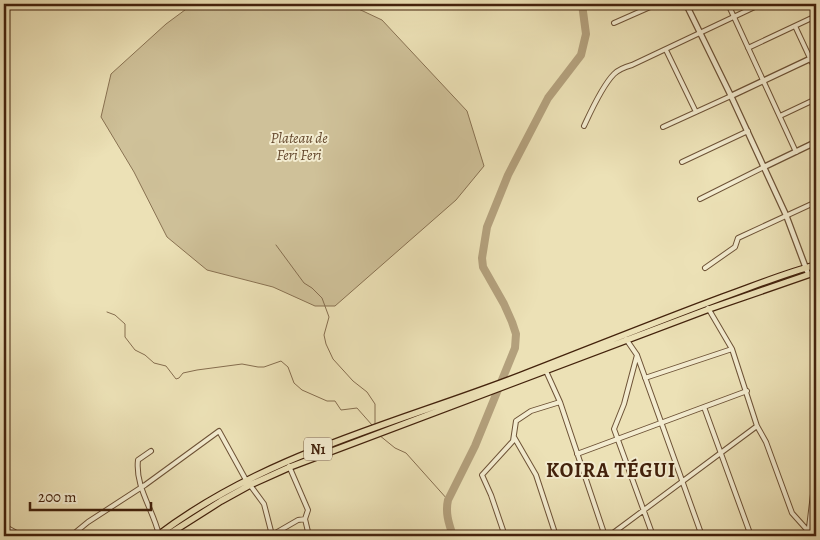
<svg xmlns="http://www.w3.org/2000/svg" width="820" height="540" font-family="Alegreya,serif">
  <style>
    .green { fill: #cfc199; stroke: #897252 }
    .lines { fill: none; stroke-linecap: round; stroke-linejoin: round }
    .stream { stroke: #866e4f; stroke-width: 1 }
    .river { stroke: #b3a07c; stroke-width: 8 }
    .minor-casing { stroke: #6d5236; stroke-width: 6 }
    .tertiary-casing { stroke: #6d5236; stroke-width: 7 }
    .primary-casing { stroke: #43220c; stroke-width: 8 }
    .minor { stroke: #f3ecd0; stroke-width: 4 }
    .tertiary { stroke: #f3ecd0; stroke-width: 4.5 }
    .primary { stroke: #ece1b6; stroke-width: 5.5 }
    .labels { text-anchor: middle; stroke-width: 4; stroke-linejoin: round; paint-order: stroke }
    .shield { fill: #f3ecd0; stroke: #785f47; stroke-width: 1 }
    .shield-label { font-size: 14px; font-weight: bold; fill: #43220c }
    .park-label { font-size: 15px; font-style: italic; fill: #664a2f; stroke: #f3ecd0 }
    .district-label { font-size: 20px; font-weight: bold; letter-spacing: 1px; fill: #43220c; stroke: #f3ecd0 }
  </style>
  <rect width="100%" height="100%" fill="#ece1b6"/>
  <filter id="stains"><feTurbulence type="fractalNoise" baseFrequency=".004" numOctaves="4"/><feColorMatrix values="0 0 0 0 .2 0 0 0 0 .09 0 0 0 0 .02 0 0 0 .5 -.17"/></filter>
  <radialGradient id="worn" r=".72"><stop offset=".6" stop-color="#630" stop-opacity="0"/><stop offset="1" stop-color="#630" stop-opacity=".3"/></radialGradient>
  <path class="green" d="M193 4H348L382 20 467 111 484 166 456 200 335 306H315L273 287 207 270 167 237 134 172 101 117 111 74 166 24Z"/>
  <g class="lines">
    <path class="stream" d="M276 245 304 283 312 288 322 298 329 317 324 335 326 344 333 359 353 381 367 392 375 404V425
      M107 312 115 315 125 324V337L135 350 145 355 154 363 166 366 176 379 179 378 183 373 197 370 242 364 258 367H264L281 361 288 367 294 383 302 390 327 401H335L341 410 357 408 372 425
      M379 435 395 448 406 453 448 500"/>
    <path class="river" d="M453 536C449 524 445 513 448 500L475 446 515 348 516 334 512 322 504 304 483 267 482 258 487 227 508 175 548 98 581 55 586 34 582 4"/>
    <g class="minor-casing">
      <path id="minor" d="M728 4 796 152
        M614 23 657 4
        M795 26 816 71
        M748 48 816 16
        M666 50 696 112
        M780 116 816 99
        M584 126C591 111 602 86 614 74 619 69 625 67 632 65L761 4
        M663 127 731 96
        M682 162 748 131
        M700 199 764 167
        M705 268 735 247 738 238 816 202
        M708 308 732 349 757 426 766 442 792 513 809 532
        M626 339 637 355 702 536
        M637 355 624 404 614 429 653 536
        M546 371 560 402 605 536
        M645 378 732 349
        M704 407 751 536
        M514 437 536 475 556 536
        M151 451 138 460C135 487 153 509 159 535
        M577 454 747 391
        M289 466 308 510 305 519 309 536
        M250 485 264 504 272 535 270 536
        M4 526 22 536
        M272 535 298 520 305 519
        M71 536 88 522 145 485 219 431 246 480
        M505 536 491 495 482 475 513 441 516 421 531 411 560 402
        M609 536 757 426
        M808 536 816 469"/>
    </g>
    <g class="tertiary-casing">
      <path id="tertiary" d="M686 4 731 96 786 215 807 271
        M731 96 816 56
        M764 167 816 142"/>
    </g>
    <g class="primary-casing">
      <path id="primary" d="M157 536C264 454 398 423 522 375 589 349 656 322 723 297 754 286 785 273 816 265
        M166 536 221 501 250 485 290 467 709 309 816 272"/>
    </g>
    <use href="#minor" class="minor"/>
    <use href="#tertiary" class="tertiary"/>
    <use href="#primary" class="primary"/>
  </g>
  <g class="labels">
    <rect class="shield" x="304" y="437.5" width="28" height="23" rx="4"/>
    <g class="shield-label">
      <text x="318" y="454">N1</text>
    </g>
    <g class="park-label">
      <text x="299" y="143">Plateau de<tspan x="299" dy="17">Feri Feri</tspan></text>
    </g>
    <g class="district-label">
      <text x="611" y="477">KOIRA TÉGUI</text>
    </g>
  </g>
  <rect width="820" height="540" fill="none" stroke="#ece1b6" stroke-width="20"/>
  <rect x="5" y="5" width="810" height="530" fill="none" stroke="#43220c" stroke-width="2.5"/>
  <rect x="10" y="10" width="800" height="520" fill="none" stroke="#43220c"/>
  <path d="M30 502v8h121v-8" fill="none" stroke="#43220c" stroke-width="2.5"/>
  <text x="38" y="502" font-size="15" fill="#43220c" stroke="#f3ecd0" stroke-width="4" paint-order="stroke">200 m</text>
  <rect width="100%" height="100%" filter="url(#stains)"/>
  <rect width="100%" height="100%" fill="url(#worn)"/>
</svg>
